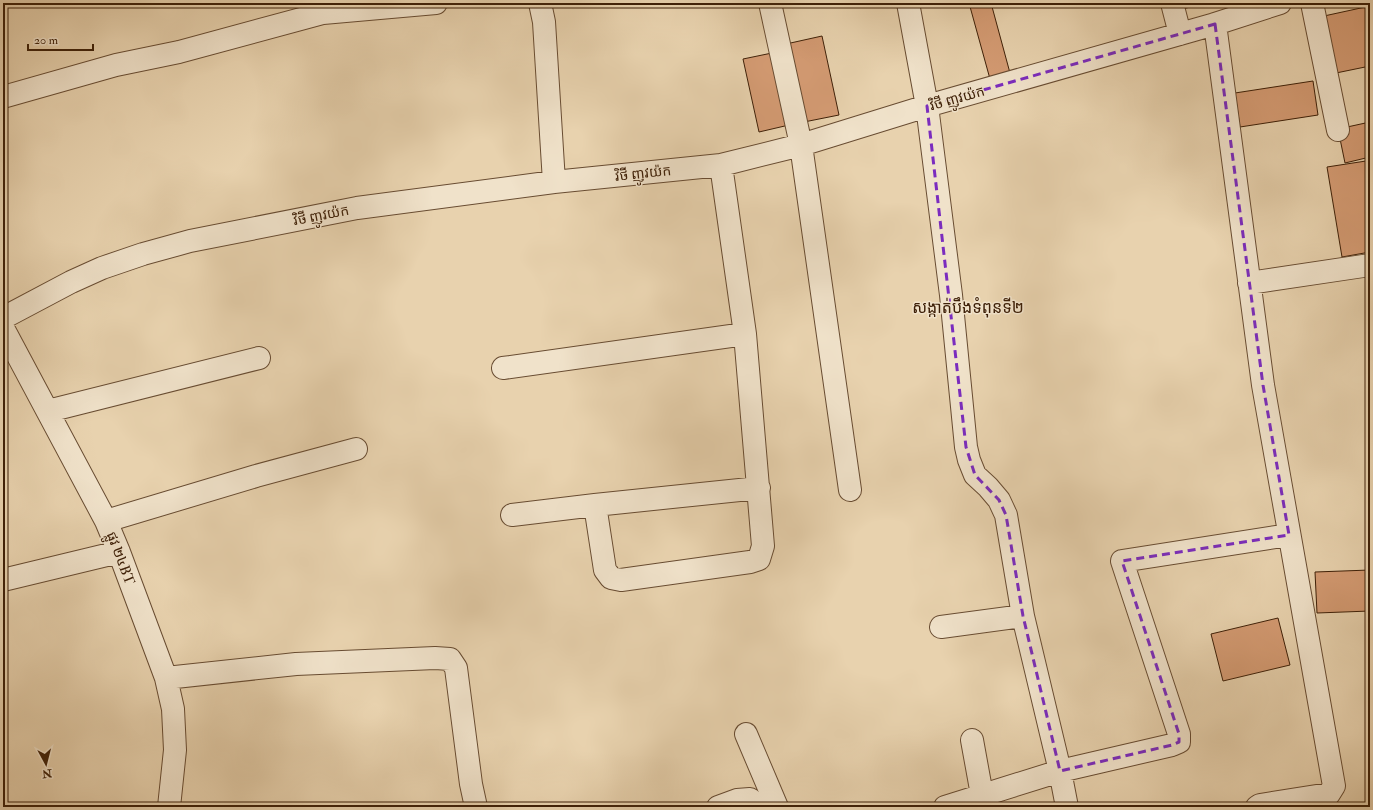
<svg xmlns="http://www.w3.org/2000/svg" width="1373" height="810" font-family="'IM FELL Double Pica','Noto Sans Khmer',serif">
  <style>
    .building { fill: #d49b73; stroke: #3e2008 }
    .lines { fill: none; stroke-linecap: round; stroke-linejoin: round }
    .minor-casing { stroke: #684c32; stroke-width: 24 }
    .minor { stroke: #f0e2ca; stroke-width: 22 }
    .marked { fill: none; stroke: #7b2cbf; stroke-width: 3; stroke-dasharray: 8 5; stroke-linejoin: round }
    .labels { text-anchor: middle; stroke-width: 3; stroke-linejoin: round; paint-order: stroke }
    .street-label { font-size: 14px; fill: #3e2008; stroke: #f0e2ca }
    .quarter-label { font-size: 16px; fill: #3e2008; stroke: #f0e2ca }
  </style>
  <rect width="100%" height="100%" fill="#e8d2ae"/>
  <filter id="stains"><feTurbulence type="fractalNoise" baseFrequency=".005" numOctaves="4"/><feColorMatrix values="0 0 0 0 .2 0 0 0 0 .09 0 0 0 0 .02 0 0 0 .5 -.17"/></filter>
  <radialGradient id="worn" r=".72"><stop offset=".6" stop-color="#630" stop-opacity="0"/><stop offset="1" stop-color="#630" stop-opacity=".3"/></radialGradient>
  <path class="building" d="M969 3H991L1010 73 990 79Z
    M1180 3H1207L1182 9Z
    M1370 6V66L1336 73 1324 16Z
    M822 36 839 115 804 122 786 44Z
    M772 53 789 125 759 132 743 59Z
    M1313 81 1318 115 1240 127 1235 93Z
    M1370 122V157L1345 163 1338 129Z
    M1366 161 1370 182V252L1342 257 1327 167Z
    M1370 570V611L1317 613 1315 572Z
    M1278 618 1290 665 1223 681 1211 634Z"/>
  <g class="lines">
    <g class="minor-casing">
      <path id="minor" d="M540 3 544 22 554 182
        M770 3 801 145 850 490
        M908 3 927 106 951 295 966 447 969 460 975 475 988 487 999 500 1006 515 1023 616 1060 771 1067 807
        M1172 3 1180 34
        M1312 3 1338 130
        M1215 24 1263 385 1334 786 1329 794 1260 805 1257 807
        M3 97 116 65 179 52 323 13 436 3
        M1249 283 1370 265
        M3 318 71 282 102 268 143 254 190 241 357 208 554 182 721 165 801 145 927 106 1215 24 1280 3
        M3 328 106 521 119 552 166 678 173 709 175 750 169 807
        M503 368 745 334
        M48 411 259 358
        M595 505 605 570 611 578 621 580 750 562 759 559 763 546 745 334 721 165
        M512 515 595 505 759 488
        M106 521 256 476 356 449
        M3 580 119 552
        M941 627 1023 616
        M166 678 296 664 435 658 450 659 456 668 471 784 476 807
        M746 734 777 807
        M972 740 982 795
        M718 807 737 800 750 799 756 804 757 807
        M945 807 1060 771 1172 745 1179 742V734L1122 561 1289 535"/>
    </g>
    <use href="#minor" class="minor"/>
  </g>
  <path class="marked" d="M1215 24 1263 385 1289 535 1122 561 1179 734V742L1172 745 1060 771 1023 616 1006 515 999 500 975 475 966 447 927 106Z"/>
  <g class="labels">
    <g class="street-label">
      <text transform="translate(957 98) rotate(-16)" y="5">វិថី ញូវយ៉ក</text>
      <text transform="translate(643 173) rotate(-6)" y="5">វិថី ញូវយ៉ក</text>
      <text transform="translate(321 215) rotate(-11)" y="5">វិថី ញូវយ៉ក</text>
      <text transform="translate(121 558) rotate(69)" y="5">ផ្លូវ ២៤BT</text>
    </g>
    <g class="quarter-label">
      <text x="968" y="313">សង្កាត់បឹងទំពុនទី២</text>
    </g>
  </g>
  <rect width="1373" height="810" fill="none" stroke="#e8d2ae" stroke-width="16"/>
  <rect x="4" y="4" width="1365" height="802" fill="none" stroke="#3e2008" stroke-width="2"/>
  <rect x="8" y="8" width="1357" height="794" fill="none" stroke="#3e2008"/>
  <g transform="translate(46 764) rotate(173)" stroke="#f0e2ca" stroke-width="3" paint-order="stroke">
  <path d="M0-3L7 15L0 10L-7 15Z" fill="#3e2008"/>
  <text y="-6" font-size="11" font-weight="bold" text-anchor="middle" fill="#3e2008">N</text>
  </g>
  <path d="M28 44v6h65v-6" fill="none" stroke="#3e2008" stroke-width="2"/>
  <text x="34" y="44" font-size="12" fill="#3e2008" stroke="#f0e2ca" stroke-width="3" paint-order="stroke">20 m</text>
  <rect width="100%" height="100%" filter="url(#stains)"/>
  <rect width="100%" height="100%" fill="url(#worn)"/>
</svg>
